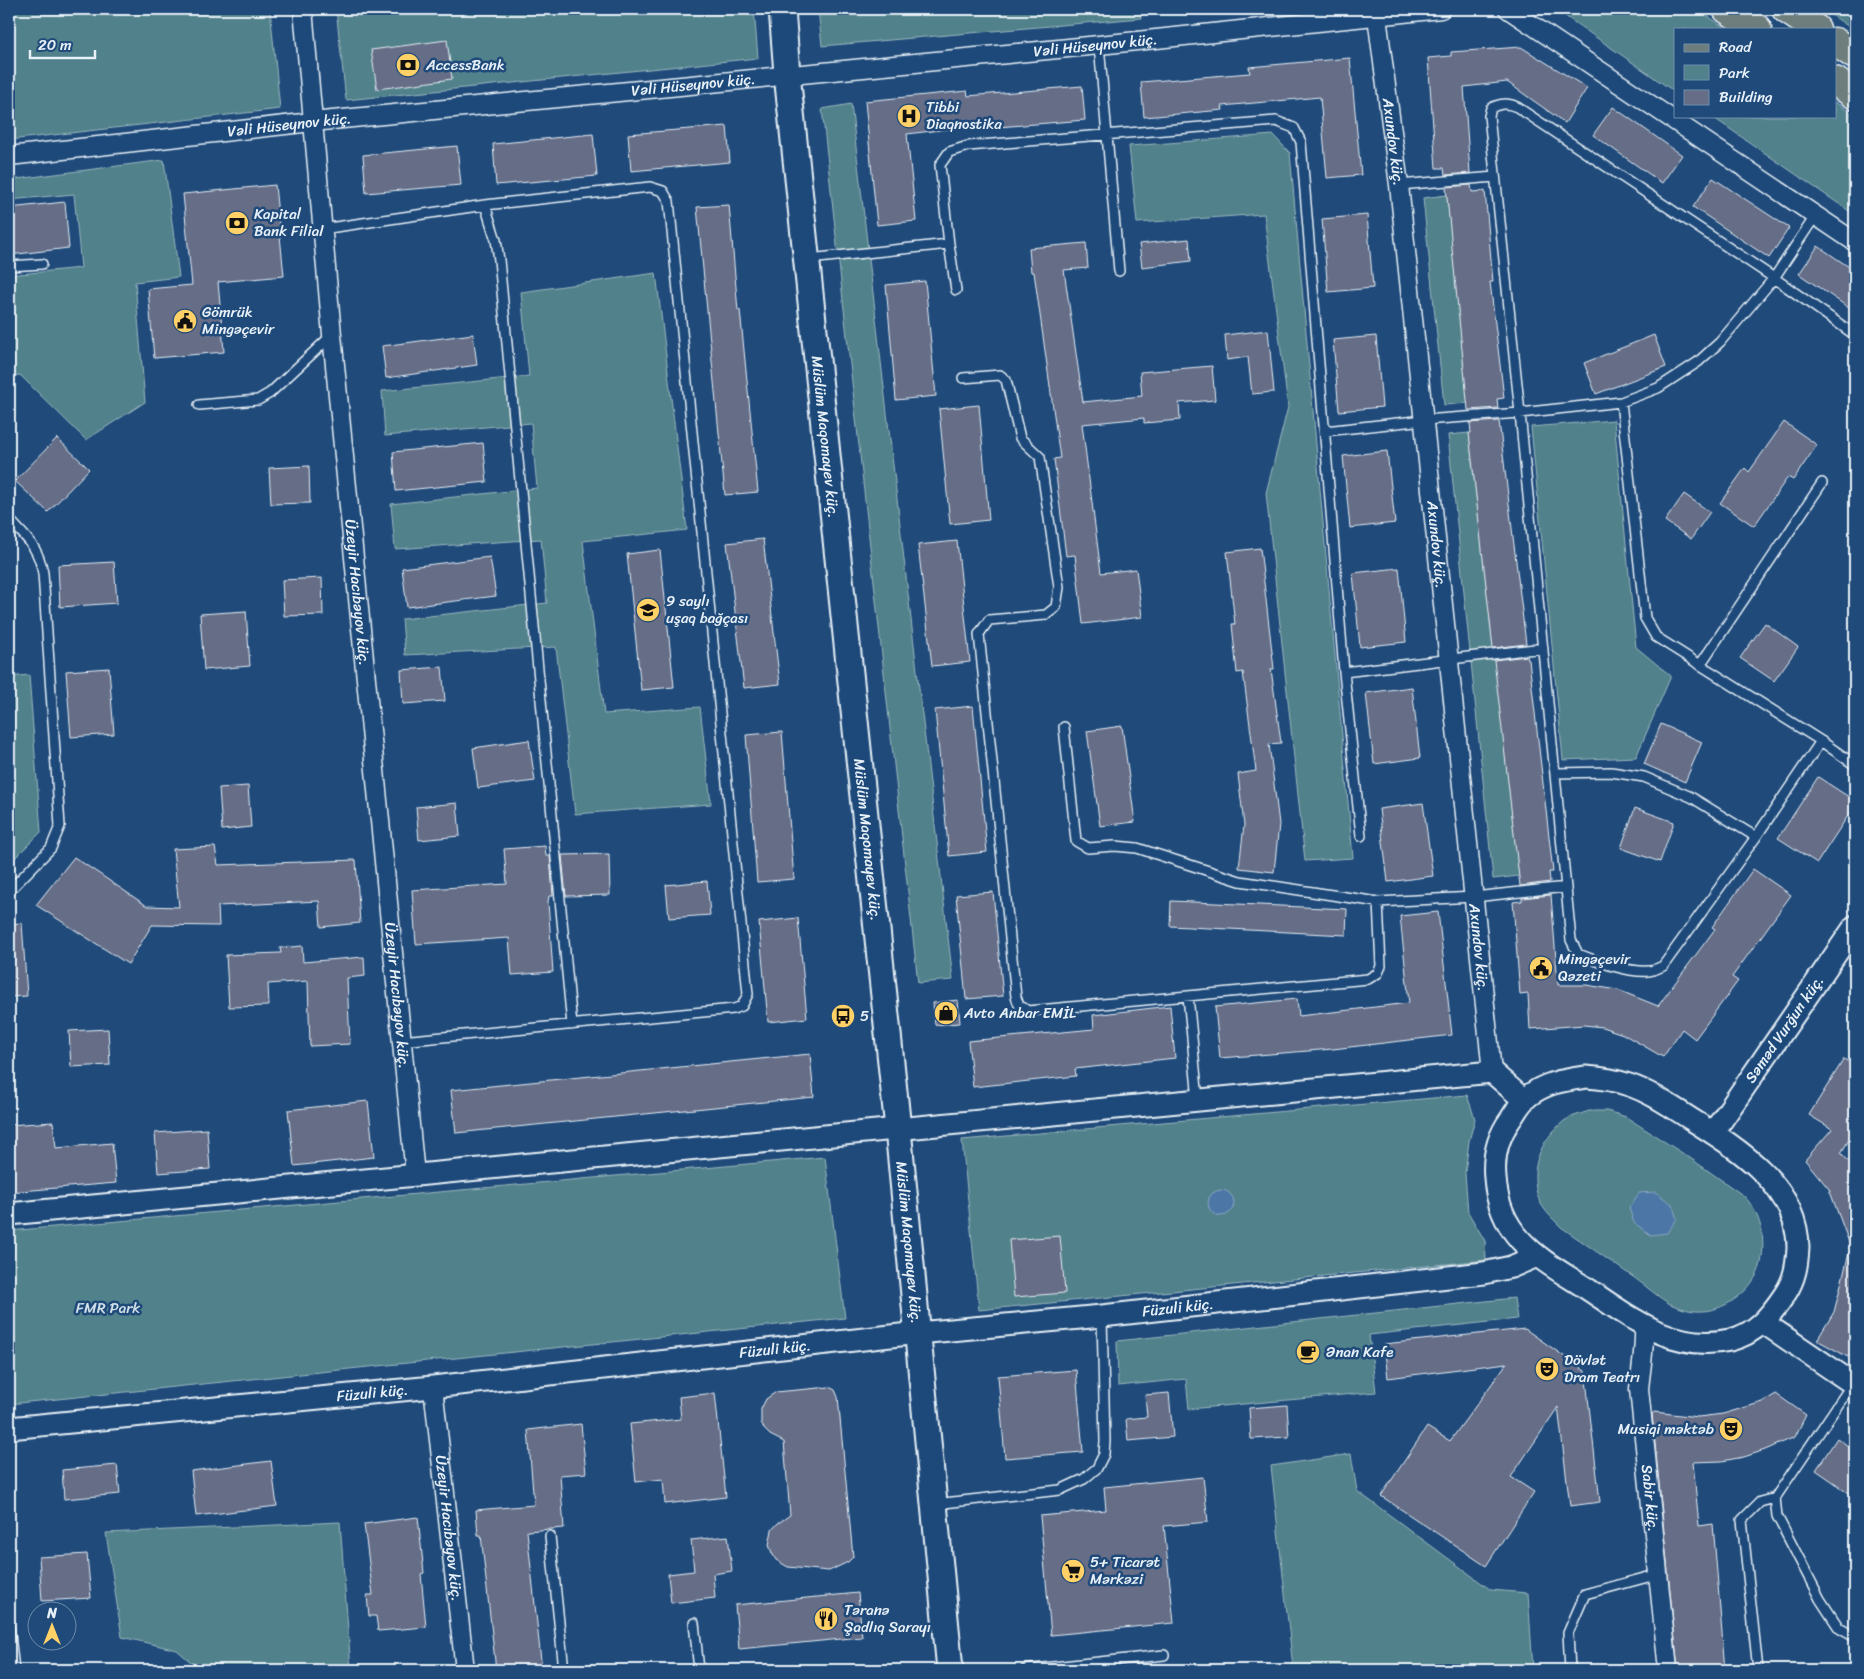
<svg xmlns="http://www.w3.org/2000/svg" width="1864" height="1679" font-family="Sriracha,sans-serif">
  <style>
    .green { fill: #51818a; stroke: #9cb9c1 }
    .water { fill: #4b76a5; stroke: #8aa7c6 }
    .building { fill: #656d87; stroke: #e8f1f8 }
    .lines { fill: none; stroke-linecap: round; stroke-linejoin: round }
    .service-casing { stroke: #e8f1f8; stroke-width: 12 }
    .minor-casing { stroke: #e8f1f8; stroke-width: 21 }
    .tertiary-casing { stroke: #e8f1f8; stroke-width: 25 }
    .secondary-casing { stroke: #e8f1f8; stroke-width: 29 }
    .primary-casing { stroke: #e8f1f8; stroke-width: 31 }
    .service { stroke: #1f4a7a; stroke-width: 9 }
    .minor { stroke: #1f4a7a; stroke-width: 18 }
    .tertiary { stroke: #1f4a7a; stroke-width: 21 }
    .secondary { stroke: #1f4a7a; stroke-width: 25 }
    .primary { stroke: #6d7e7c; stroke-width: 28 }
    .labels { text-anchor: middle; stroke-width: 5; stroke-linejoin: round; paint-order: stroke }
    .street-label { font-size: 15px; fill: #e8f1f8; stroke: #1f4a7a }
    .poi-label { font-size: 15px; fill: #e8f1f8; stroke: #1f4a7a; text-anchor: start }
    .park-label { font-size: 15px; fill: #d1e0e8; stroke: #1f4a7a }
  </style>
  <rect width="100%" height="100%" fill="#1f4a7a"/>
  <filter id="ink" filterUnits="userSpaceOnUse"><feTurbulence type="fractalNoise" baseFrequency=".02" numOctaves="2"/><feDisplacementMap in="SourceGraphic" scale="10" xChannelSelector="R" yChannelSelector="G"/><feConvolveMatrix kernelMatrix="1 2 1 2 8 2 1 2 1" color-interpolation-filters="sRGB"/></filter>
  <g filter="url(#ink)">
    <path class="green" d="M9 9H270L280 109 9 140Z
      M336 9H754L758 58 346 100Z
      M818 9H1140L1141 18 822 46Z
      M1555 9H1697L1727 29H1675V92Z
      M1823 9H1855V31Z
      M1835 102 1855 116V215L1711 116H1835Z
      M851 104 953 980 918 983 822 109Z
      M1273 135 1290 153 1353 858 1305 861 1266 493 1288 407 1264 214 1137 223 1129 146Z
      M164 160 179 277 135 282 145 402 86 440 20 375 9 376V275L81 268 74 194 9 200V180Z
      M1447 195 1468 403 1444 405 1423 198Z
      M656 273 687 530 583 541 604 714 700 707 711 804 575 814 556 647 405 655 402 619 547 603 541 539 395 549 391 504 537 488 531 423 385 436 382 391 529 376 521 292Z
      M1614 420 1636 647 1671 676 1636 757 1563 760 1531 427Z
      M1469 433 1519 876 1493 879 1448 435Z
      M29 675 41 832 9 864V677Z
      M1467 1095 1475 1119 1469 1141 1465 1173 1468 1212 1485 1241 1486 1260 979 1310 962 1140Z
      M1589 1111H1607L1626 1117 1690 1158 1744 1196C1761 1214 1766 1238 1761 1263 1758 1277 1747 1291 1735 1299 1724 1307 1710 1312 1696 1311 1689 1311 1677 1307 1670 1304 1658 1297 1647 1287 1636 1279 1611 1262 1586 1244 1561 1227 1553 1219 1544 1211 1539 1200 1528 1169 1540 1141 1564 1121 1571 1116 1581 1114 1589 1111Z
      M825 1157 845 1318 9 1404V1231Z
      M1514 1298 1517 1319 1369 1335 1376 1392 1189 1409 1186 1379 1118 1386 1117 1341Z
      M1351 1454 1357 1491 1491 1590 1528 1593 1533 1670H1284L1293 1668 1271 1466Z
      M340 1522 351 1670H200L177 1650 122 1637 106 1533Z"/>
    <path class="water" d="M1208 1203a13 13 0 1 1 26 0a13 13 0 1 1-26 0Z
      M1655 1192 1672 1204 1677 1219 1667 1233 1651 1235 1634 1223 1629 1208 1639 1193Z"/>
    <path class="building" d="M447 40 452 79 377 89 371 50Z
      M1521 47 1587 88 1565 123 1507 82 1464 87 1470 173 1445 175 1444 168H1436L1428 58 1451 56V52Z
      M1350 58 1361 175 1327 178 1320 97 1222 106 1223 110 1144 117 1141 82 1250 73 1249 67Z
      M1082 86 1085 120 998 127 997 123 907 134 916 221 877 225 865 101 967 91 968 96Z
      M1613 107 1682 155 1662 183 1593 135Z
      M727 126 730 162 631 171 628 134Z
      M593 134 597 176 496 185 493 144Z
      M457 146 461 185 366 193 363 155Z
      M1713 178 1789 228 1769 258 1693 207Z
      M275 185 284 276 218 282 224 352 154 358 148 289 192 285 183 194Z
      M1471 185 1472 192 1485 191 1493 282H1490L1504 398 1497 399 1498 408 1468 410 1446 187Z
      M65 202 69 248 9 255V208Z
      M729 205 738 311 740 310 758 492 725 495 697 207Z
      M1367 215 1373 288 1328 292 1322 219Z
      M1189 239 1191 261 1142 267 1139 244Z
      M1086 243 1088 268 1064 270 1083 402 1142 396 1140 372 1212 366 1215 400 1179 403 1180 420 1144 423V418L1082 424 1101 573 1136 569 1142 617 1083 624 1075 555 1066 556 1054 459 1060 458 1034 272H1031L1029 248Z
      M1818 246 1855 271V312L1799 274Z
      M925 281 936 396 896 400 886 285Z
      M1268 330 1274 392 1252 394 1248 357 1227 360 1225 335Z
      M473 334 477 365 386 378 382 346Z
      M1654 335 1666 367 1596 394 1584 363Z
      M1376 336 1382 407 1339 411 1333 340Z
      M979 405 989 520 950 524 939 409Z
      M1499 421 1526 644 1493 648 1469 433H1471L1470 423Z
      M1784 422 1817 445 1793 480 1788 477 1754 526 1720 503 1745 468 1749 472Z
      M57 438 89 469 48 512 15 481Z
      M483 443 487 482 396 491 393 452Z
      M1387 451 1395 523 1350 528 1343 456Z
      M309 466 310 503 271 504 269 468Z
      M1684 494 1710 512 1691 539 1665 521Z
      M763 539 780 684 744 688 727 543Z
      M957 541 970 662 932 666 918 545Z
      M1260 548 1274 669H1271L1281 743 1269 744 1279 824 1274 872 1239 868 1244 825 1238 774 1256 771 1243 672 1237 673 1232 624H1235L1227 552Z
      M660 550 674 687 641 690 627 554Z
      M490 557 496 596 407 607 402 568Z
      M114 562 117 603 60 607 58 565Z
      M1399 568 1406 642 1360 647 1353 573Z
      M322 578 323 615 284 616 282 580Z
      M246 611 250 666 204 670 200 614Z
      M1765 623 1798 647 1774 681 1740 658Z
      M1527 656 1528 660H1529L1553 872H1549L1550 882 1520 886 1494 660Z
      M442 667 445 701 403 704 401 670Z
      M109 668 114 734 71 737 66 671Z
      M1412 687 1420 758 1374 764 1366 693Z
      M973 706 987 852 949 856 935 710Z
      M1661 724 1702 742 1685 782 1644 764Z
      M1122 726 1135 822 1100 826 1087 731Z
      M782 732 794 879 757 882 746 735Z
      M529 740 535 781 478 788 473 748Z
      M1818 777 1855 801V805L1817 863 1778 838Z
      M248 786 251 827 222 830 219 788Z
      M457 803 460 836 419 840 416 807Z
      M1423 803 1433 876 1388 882 1379 809Z
      M1635 808 1674 822 1660 862 1621 848Z
      M545 846 546 856H550L553 896H549L548 902 553 972 512 975 509 938 416 944 412 890 507 884 504 849Z
      M215 847 218 865 356 860 360 923 321 927 319 901 218 906 219 926 152 925 128 964 36 905 74 857 147 906 179 907 173 849Z
      M609 854 610 895 566 896 562 855Z
      M1753 869 1791 895 1732 977 1738 981 1695 1039 1682 1029 1663 1057 1623 1034 1602 1027 1584 1025 1530 1029 1528 994 1520 995 1513 902 1522 901V898L1551 895 1558 985H1586L1618 990 1658 1006 1715 929 1712 927Z
      M707 881 710 915 669 918 666 885Z
      M993 892 1003 996 966 999 956 895Z
      M1171 901 1347 909 1346 935 1170 926Z
      M1438 912 1452 1035 1333 1049 1220 1058 1215 1007 1297 999 1299 1016 1409 1003 1400 916Z
      M798 918 807 1018 768 1022 759 922Z
      M22 923 27 996 9 997V924Z
      M302 946 303 962 364 957 365 976 347 978 350 1044 310 1046 308 981 268 984 269 1006 229 1007 226 955 281 953 280 948Z
      M958 1000 960 1023 935 1025 933 1003Z
      M1170 1006 1175 1058 1075 1069 1076 1076 973 1087 968 1041 1094 1029 1093 1015Z
      M108 1029 110 1065 71 1067 69 1031Z
      M810 1054 814 1097 456 1133 451 1090Z
      M1844 1059 1855 1066V1130L1841 1153 1855 1168V1345L1848 1357 1817 1340 1834 1312 1849 1253H1853L1829 1189 1805 1160 1832 1129 1809 1115Z
      M368 1101 374 1157 294 1166 288 1110Z
      M53 1122 56 1148 112 1143 116 1183 9 1192V1125Z
      M207 1129 210 1169 158 1173 155 1133Z
      M1060 1236 1065 1293 1014 1297 1009 1240Z
      M1525 1329 1585 1371 1600 1502 1570 1506 1558 1407 1511 1477 1534 1492 1486 1566 1381 1496 1427 1427 1450 1441 1507 1363 1388 1378 1384 1344Z
      M1076 1370 1083 1452 1005 1458 998 1376Z
      M829 1387 835 1390 838 1397 853 1557 848 1562 829 1571 788 1567 776 1560 772 1553 769 1545 772 1530 777 1524 790 1515 784 1442 770 1435 764 1429 761 1422V1409L766 1399 776 1392Z
      M715 1393 726 1497 665 1504 663 1479 636 1482 630 1424 681 1419 679 1397Z
      M1169 1393 1173 1437 1128 1441 1126 1419 1147 1417 1145 1395Z
      M1776 1394 1806 1415 1795 1437 1765 1450 1744 1457 1722 1461 1693 1462 1699 1526 1713 1524 1725 1670H1678L1652 1414 1654 1412 1698 1417 1723 1414 1763 1402Z
      M1287 1405 1289 1437 1251 1439 1249 1408Z
      M581 1424 586 1473 560 1475 564 1528 527 1531 542 1670H496L481 1535H478L476 1510 534 1505 528 1430Z
      M1837 1438 1855 1451V1497L1816 1470Z
      M271 1461 277 1506 196 1516 191 1471Z
      M117 1465 120 1494 64 1499 62 1470Z
      M1203 1477 1208 1522 1164 1526 1174 1623 1051 1635 1040 1516 1106 1510 1104 1487Z
      M418 1517 424 1573 421 1574 426 1627 378 1631 376 1616H369L367 1595H373L364 1524Z
      M728 1536 732 1571 713 1574 715 1598 671 1603 668 1574 694 1571 691 1540Z
      M87 1554 91 1598 42 1601 39 1557Z
      M858 1593 862 1637 739 1649 735 1605Z"/>
    <g class="lines">
      <g class="service-casing">
        <path id="service" d="M1099 45 1119 271
          M1399 185 1495 177
          M485 205 496 240 499 260 572 1025
          M322 229 485 205 650 187 663 191 669 201 748 994 742 1006 734 1009 401 1041
          M809 259 949 244
          M9 266 42 264
          M956 290 949 244 940 165 949 152 968 146 1276 121 1294 128 1301 142 1344 672 1361 836
          M963 378 1000 375 1006 380 1020 438 1040 457 1059 587 1056 607 1046 615 989 620 979 634 1016 997 1019 1005 1028 1011 1368 979 1378 973 1381 966 1378 902
          M1621 402 1645 618 1656 637 1821 741 1855 765
          M199 405 258 400 270 393 332 335
          M1325 431 1424 420 1520 413 1621 402 1658 388 1698 362 1720 342 1774 278 1816 215
          M9 519C27 539 38 546 43 573L60 826 51 848 9 891
          M1700 665 1822 483
          M1344 672 1543 648
          M1064 727 1076 841 1088 848 1115 846 1137 848 1240 881 1378 902 1474 897 1566 887
          M1821 741 1756 837 1663 966C1658 968 1653 971 1648 971 1630 973 1595 961 1578 954L1571 940 1520 413 1489 116 1491 108C1501 103 1507 103 1517 107L1774 278 1855 335
          M1555 773 1611 772 1644 777 1691 797 1756 837
          M1188 996 1198 1100
          M1852 1384 1775 1498 1777 1516 1820 1599 1839 1628 1855 1637
          M935 1504 1060 1490 1084 1479 1097 1468 1104 1454 1105 1441 1102 1317
          M550 1536 564 1670
          M694 1623 699 1670
          M9 1626 14 1670
          M1025 1670 1164 1655
          M1570 1670 1568 1633 1585 1594 1659 1574
          M1758 1670 1742 1520 1760 1502 1775 1498"/>
      </g>
      <g class="minor-casing">
        <g id="minor">
          <path id="s1" d="M303 9 332 335 415 1175"/>
          <path id="s2" d="M1376 9 1399 185 1492 1072"/>
          <path d="M1508 9 1855 242"/>
          <path id="s3" d="M9 156 312 122 1099 45 1441 9"/>
          <path id="s4" d="M1644 1327C1645 1348 1641 1368 1639 1389L1668 1670"/>
          <path id="s5" d="M433 1387 465 1670"/>
        </g>
      </g>
      <g class="tertiary-casing">
        <g id="tertiary">
          <path d="M1586 1077C1601 1078 1615 1080 1629 1085 1653 1093 1673 1108 1694 1121 1740 1150 1798 1187 1798 1248 1797 1265 1795 1279 1785 1294 1771 1315 1756 1334 1730 1340 1674 1352 1633 1319 1589 1290 1543 1260 1499 1240 1495 1178 1493 1157 1497 1138 1510 1120 1515 1113 1519 1105 1525 1099 1542 1083 1564 1080 1586 1077Z"/>
          <path id="s6" d="M1713 1133 1855 926"/>
          <path d="M9 1214 1492 1072 1524 1100"/>
          <path d="M1764 1323 1855 1385"/>
          <path id="s7" d="M9 1428 433 1387 918 1333 1102 1316 1484 1273 1511 1267 1537 1256"/>
        </g>
      </g>
      <g class="secondary-casing">
        <g id="secondary">
          <path id="s8" d="M782 9 787 74 898 1129 950 1670"/>
        </g>
      </g>
      <g class="primary-casing">
        <path id="primary" d="M1727 9 1757 29
          M1786 9 1816 29
          M1835 42 1855 55
          M1835 81 1855 95"/>
      </g>
      <use href="#service" class="service"/>
      <use href="#minor" class="minor"/>
      <use href="#tertiary" class="tertiary"/>
      <use href="#secondary" class="secondary"/>
      <use href="#primary" class="primary"/>
    </g>
  </g>
  <defs>
    <g id="bank-disc" transform="scale(1.25)"><circle r="9.5" fill="#ffd166" stroke="#1f4a7a"/><path d="M-6-4H6V4H-6ZM0-2.3a2.3 2.3 0 1 0 0 4.6a2.3 2.3 0 1 0 0-4.6Z" fill="#111"/></g>
    <g id="hospital-disc" transform="scale(1.25)"><circle r="9.5" fill="#ffd166" stroke="#1f4a7a"/><path d="M-5-5h3v3.5h4V-5h3V5h-3V1.5h-4V5h-3Z" fill="#111"/></g>
    <g id="civic-disc" transform="scale(1.25)"><circle r="9.5" fill="#ffd166" stroke="#1f4a7a"/><path d="M-.6-6.5H3V-4.5H.6V-3L4-1V1h2V6H-6V1h2V-1L-.6-3ZM-1.2 2.5V6h2.4V2.5Z" fill="#111"/></g>
    <g id="school-disc" transform="scale(1.25)"><circle r="9.5" fill="#ffd166" stroke="#1f4a7a"/><path d="M0-5L7-2L0 1L-7-2ZM-4 1L0 2.5L4 1V4Q0 6-4 4Z" fill="#111"/></g>
    <g id="shop-disc" transform="scale(1.25)"><circle r="9.5" fill="#ffd166" stroke="#1f4a7a"/><path d="M-5-2.5h2.3a2.7 3.5 0 0 1 5.4 0H5L5.5 6h-11ZM-1.5-2.5h3a1.5 2.3 0 0 0-3 0Z" fill="#111"/></g>
    <g id="bus-disc" transform="scale(1.25)"><circle r="9.5" fill="#ffd166" stroke="#1f4a7a"/><path d="M-5-6H5V4H4V6H2V4H-2V6H-4V4H-5ZM-3.5-4V0h7V-4ZM-3.5 1.2v1.5H-2V1.2ZM2 1.2v1.5H3.5V1.2Z" fill="#111"/></g>
    <g id="cafe-disc" transform="scale(1.25)"><circle r="9.5" fill="#ffd166" stroke="#1f4a7a"/><path d="M-5.5-4.5H6V0H3Q3 3.5 0 3.5H-2.5Q-5.5 3.5-5.5 0ZM3-3.2v2h1.7v-2ZM-6 4.5H4V6H-6Z" fill="#111"/></g>
    <g id="theatre-disc" transform="scale(1.25)"><circle r="9.5" fill="#ffd166" stroke="#1f4a7a"/><path d="M-5-5.5Q0-4 5-5.5V0Q5 5 0 6Q-5 5-5 0ZM-3.3-2.5H-1v1.5H-3.3ZM1-2.5H3.3v1.5H1ZM-2.8 1Q0 5.5 2.8 1Z" fill="#111"/></g>
    <g id="supermarket-disc" transform="scale(1.25)"><circle r="9.5" fill="#ffd166" stroke="#1f4a7a"/><path d="M-6-5.5h2.5l.6 2H6L4.5 2H-2.5L-4.4-4H-6ZM-1.5 3.2a1.3 1.3 0 1 0 .1 0ZM3 3.2a1.3 1.3 0 1 0 .1 0Z" fill="#111"/></g>
    <g id="restaurant-disc" transform="scale(1.25)"><circle r="9.5" fill="#ffd166" stroke="#1f4a7a"/><path d="M-5-6h1v4h1v-4h1v4h1v-4h1v5L-1.5 .5V6h-2V.5L-5-1ZM5-6V6H3V1.5H1.5Q1.5-4 5-6Z" fill="#111"/></g>
  </defs>
  <g fill-rule="evenodd">
    <use href="#bank-disc" x="408" y="65"/>
    <use href="#hospital-disc" x="909" y="116"/>
    <use href="#bank-disc" x="237" y="223"/>
    <use href="#civic-disc" x="185" y="321"/>
    <use href="#school-disc" x="648" y="610"/>
    <use href="#civic-disc" x="1541" y="968"/>
    <use href="#shop-disc" x="946" y="1013"/>
    <use href="#bus-disc" x="843" y="1016"/>
    <use href="#cafe-disc" x="1308" y="1352"/>
    <use href="#theatre-disc" x="1547" y="1369"/>
    <use href="#theatre-disc" x="1731" y="1429"/>
    <use href="#supermarket-disc" x="1073" y="1571"/>
    <use href="#restaurant-disc" x="826" y="1619"/>
  </g>
  <g class="labels">
    <g class="street-label">
      <text dy="5" stroke="none"><textPath href="#s3" startOffset="1092">Vəli Hüseynov küç.</textPath></text>
      <text dy="5" stroke="none"><textPath href="#s3" startOffset="688">Vəli Hüseynov küç.</textPath></text>
      <text dy="5" stroke="none"><textPath href="#s3" startOffset="282">Vəli Hüseynov küç.</textPath></text>
      <text dy="5" stroke="none"><textPath href="#s2" startOffset="134">Axundov küç.</textPath></text>
      <text dy="5" stroke="none"><textPath href="#s8" startOffset="430">Müslüm Maqomayev küç.</textPath></text>
      <text dy="5" stroke="none"><textPath href="#s2" startOffset="539">Axundov küç.</textPath></text>
      <text dy="5" stroke="none"><textPath href="#s1" startOffset="586">Üzeyir Hacıbəyov küç.</textPath></text>
      <text dy="5" stroke="none"><textPath href="#s8" startOffset="835">Müslüm Maqomayev küç.</textPath></text>
      <text dy="5" stroke="none"><textPath href="#s2" startOffset="944">Axundov küç.</textPath></text>
      <text dy="5" stroke="none"><textPath href="#s1" startOffset="991">Üzeyir Hacıbəyov küç.</textPath></text>
      <text dy="5" stroke="none"><textPath href="#s6" startOffset="126">Səməd Vurğun küç.</textPath></text>
      <text dy="5" stroke="none"><textPath href="#s8" startOffset="1240">Müslüm Maqomayev küç.</textPath></text>
      <text dy="5" stroke="none"><textPath href="#s7" startOffset="1175">Füzuli küç.</textPath></text>
      <text dy="5" stroke="none"><textPath href="#s7" startOffset="770">Füzuli küç.</textPath></text>
      <text dy="5" stroke="none"><textPath href="#s7" startOffset="365">Füzuli küç.</textPath></text>
      <text dy="5" stroke="none"><textPath href="#s4" startOffset="172">Sabir küç.</textPath></text>
      <text dy="5" stroke="none"><textPath href="#s5" startOffset="142">Üzeyir Hacıbəyov küç.</textPath></text>
    </g>
    <g class="poi-label">
      <text x="426" y="70">AccessBank</text>
      <text x="926" y="112">Tibbi<tspan x="926" dy="17">Diaqnostika</tspan></text>
      <text x="254" y="219">Kapital<tspan x="254" dy="17">Bank Filial</tspan></text>
      <text x="202" y="317">Gömrük<tspan x="202" dy="17">Mingəçevir</tspan></text>
      <text x="666" y="606">9 saylı<tspan x="666" dy="17">uşaq bağçası</tspan></text>
      <text x="1558" y="964">Mingəçevir<tspan x="1558" dy="17">Qəzeti</tspan></text>
      <text x="964" y="1018">Avto Anbar EMİL</text>
      <text x="860" y="1021">5</text>
      <text x="1326" y="1357">Ənan Kafe</text>
      <text x="1564" y="1365">Dövlət<tspan x="1564" dy="17">Dram Teatrı</tspan></text>
      <text x="1714" y="1434" text-anchor="end">Musiqi məktəb</text>
      <text x="1090" y="1567">5+ Ticarət<tspan x="1090" dy="17">Mərkəzi</tspan></text>
      <text x="844" y="1615">Təranə<tspan x="844" dy="17">Şadlıq Sarayı</tspan></text>
    </g>
    <g class="park-label">
      <text x="108" y="1313">FMR Park</text>
    </g>
  </g>
  <rect width="1864" height="1679" fill="none" stroke="#1f4a7a" stroke-width="30"/>
  <rect x="15" y="15" width="1834" height="1649" fill="none" stroke="#e8f1f8" stroke-width="2" filter="url(#ink)"/>
  <rect x="1674" y="28" width="162" height="90" fill="#1f4a7a" stroke="#6f8dac"/>
  <rect x="1684" y="44" width="25" height="8" fill="#6d7e7c" stroke="#6f8dac"/>
  <text x="1719" y="52" font-size="15" fill="#e8f1f8">Road</text>
  <rect x="1684" y="65" width="25" height="15" fill="#51818a" stroke="#6f8dac"/>
  <text x="1719" y="78" font-size="15" fill="#e8f1f8">Park</text>
  <rect x="1684" y="90" width="25" height="15" fill="#656d87" stroke="#6f8dac"/>
  <text x="1719" y="102" font-size="15" fill="#e8f1f8">Building</text>
  <g transform="translate(52 1626)"><circle r="24" fill="#1f4a7a" stroke="#6f8dac"/>
  <path d="M0-4L9 19L0 12L-9 19Z" fill="#ffd166"/>
  <text y="-8" font-size="14" font-weight="bold" text-anchor="middle" fill="#e8f1f8">N</text>
  </g>
  <path d="M30 50v8h65v-8" fill="none" stroke="#e8f1f8" stroke-width="2.5"/>
  <text x="38" y="50" font-size="15" fill="#e8f1f8" stroke="#1f4a7a" stroke-width="4" paint-order="stroke">20 m</text>
</svg>
